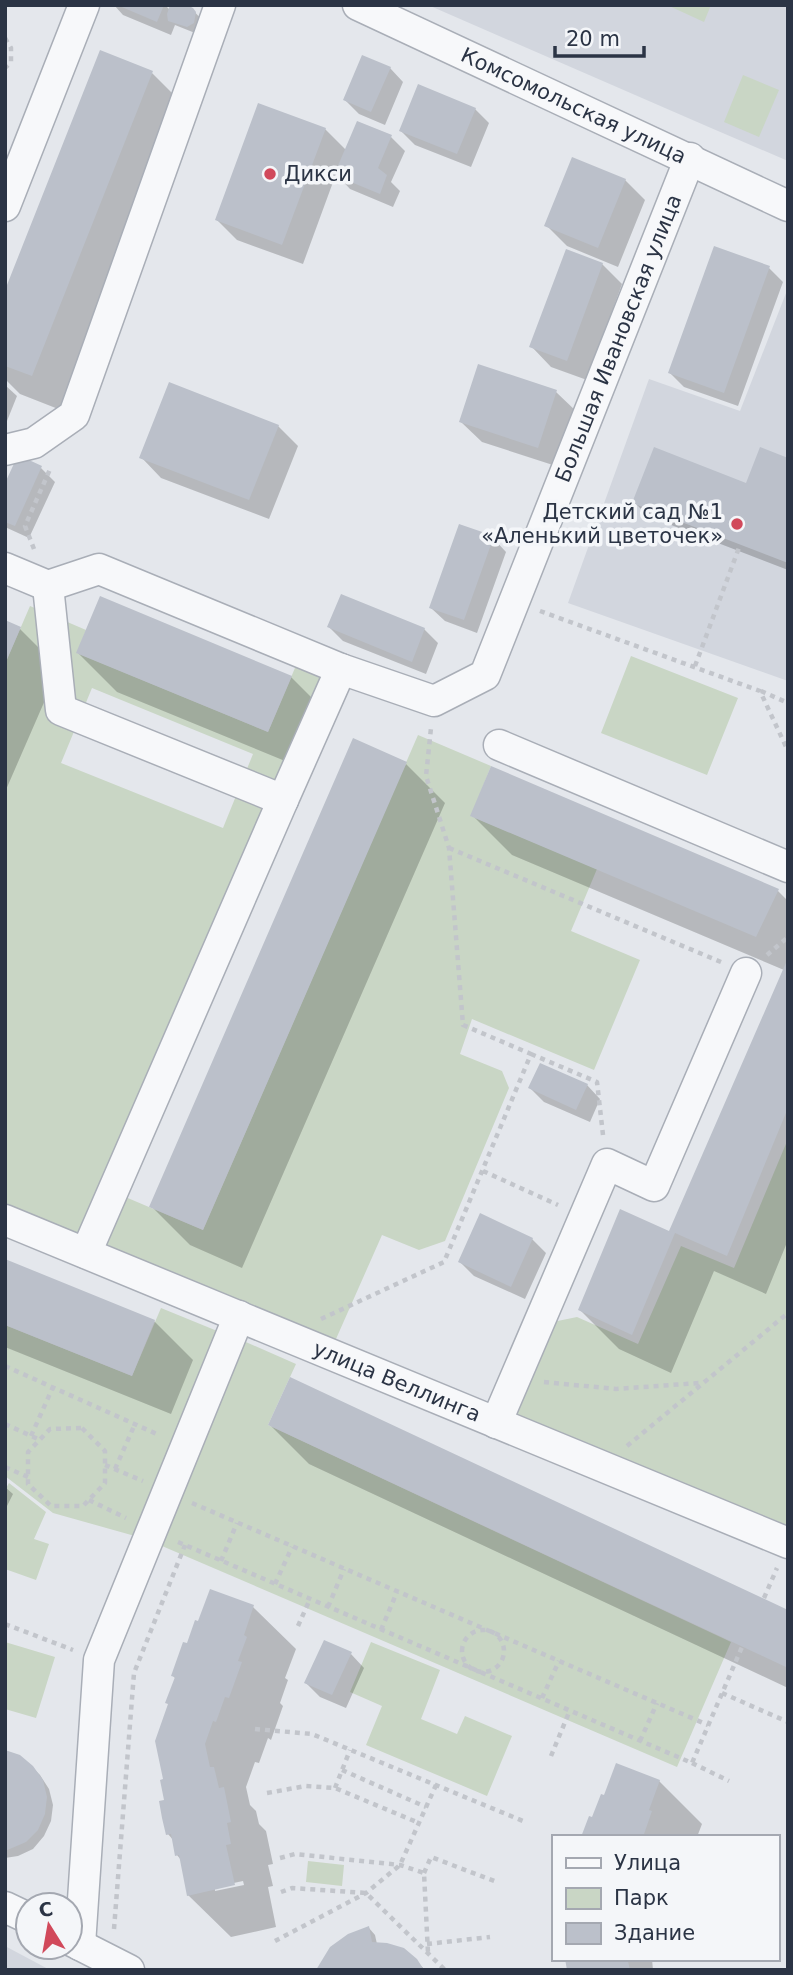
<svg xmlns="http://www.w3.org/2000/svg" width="793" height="1975" font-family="'DejaVu Sans',sans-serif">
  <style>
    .built { fill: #d2d6de }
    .green { fill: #c9d6c5; fill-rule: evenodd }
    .shadow { fill: #0003; fill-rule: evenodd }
    .building { fill: #bbc0ca }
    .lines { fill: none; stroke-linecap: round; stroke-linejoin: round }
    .minor-casing { stroke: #a9aeb7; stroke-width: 33 }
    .path { stroke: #c2c5cb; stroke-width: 4.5; stroke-dasharray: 5 5; stroke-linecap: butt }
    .minor { stroke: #f7f8fa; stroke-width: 30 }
    .poi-dot { fill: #d1495b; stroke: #f4f6f9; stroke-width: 2.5 }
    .labels { text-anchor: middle; stroke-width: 7; stroke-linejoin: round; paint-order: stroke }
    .street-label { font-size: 21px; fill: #2b3445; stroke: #f4f6f9 }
    .poi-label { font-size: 21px; fill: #2b3445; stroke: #f4f6f9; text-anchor: start }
  </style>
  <rect width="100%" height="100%" fill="#e4e7ec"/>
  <path class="built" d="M428 5H788V161L711 128Z
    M788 288V681L568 603 649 379 740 411Z
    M5 1946 50 1970H5Z"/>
  <path class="green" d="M667 5H711L704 22Z
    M743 75 779 90 759 137 724 122Z
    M30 606 86 630 77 653 268 732 300 656 335 671 85 1246 5 1213V664ZM92 688 253 754 223 828 61 763Z
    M631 656 738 698 707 775 601 733Z
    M418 735 491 766 471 816 597 869 571 931 640 960 594 1070 472 1019 460 1054 502 1071 509 1088 445 1241 419 1250 382 1235 332 1348 92 1249 116 1193 203 1230Z
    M788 1139V1537L503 1418 543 1324 577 1317 638 1344 681 1246 734 1268Z
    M161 1308 227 1335 142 1538 53 1513 5 1476V1325L132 1376Z
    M239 1339 296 1364 268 1425 731 1642 677 1767 155 1543Z
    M9 1483 46 1512 34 1539 49 1544 36 1580 5 1569V1490Z
    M5 1642 55 1657 36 1718 5 1709Z
    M371 1642 440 1670 421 1719 457 1734 465 1716 512 1736 487 1796 366 1745 382 1706 350 1692Z
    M308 1861 344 1865 342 1886 306 1882Z"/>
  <path class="shadow" d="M114 5H165L170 10 192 9 202 20 195 33 175 25 171 35 123 15Z
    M390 68 403 82 385 125 359 114 345 100Z
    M152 73 191 112 71 414 20 394 5 379V295Z
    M475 109 489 123 471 167 415 145 401 131Z
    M325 129 347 151 391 137 405 151 391 182 400 191 393 207 350 189 336 174 303 264 237 240 217 220Z
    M625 180 645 200 618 267 567 246 546 225Z
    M602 264 622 284 587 380 551 367 531 346Z
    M769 268 783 282 738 406 684 387 670 373Z
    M480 367 556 392 577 412 559 467 482 442 461 422Z
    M5 385 17 396 5 426Z
    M278 426 298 446 269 519 161 478 141 457Z
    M788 459V570L648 516 634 502 747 485Z
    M41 468 55 482 29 538 5 527V488Z
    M493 538 506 552 477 633 445 621 431 608Z
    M5 622 20 629 59 668 5 792Z
    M329 627 424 629 438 643 426 674 343 641Z
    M78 653 291 677 330 716 307 770 117 692Z
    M406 764 445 803 242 1268 190 1245 151 1206Z
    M473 816 778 891 788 901V1240L766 1294 714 1271 671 1373 619 1349 580 1310 670 1234 784 970 512 855Z
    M587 1085 600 1099 590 1122 544 1102 530 1088Z
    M532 1239 546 1253 525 1299 474 1276 460 1262Z
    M5 1261 154 1321 193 1360 171 1414 5 1347Z
    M270 1425 788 1612V1688L309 1464Z
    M5 1487 13 1494 6 1508H5Z
    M253 1607 296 1649 285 1678 288 1680 280 1703 283 1706 271 1740 268 1738 259 1763 255 1762 246 1787 250 1805 256 1811 259 1824 266 1831 273 1864 268 1865 273 1886 268 1887 276 1927 231 1937 188 1895 181 1860 177 1855 174 1841 168 1834 165 1781 176 1679 173 1676 188 1646ZM243 1881 244 1885 215 1891V1887Z
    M351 1654 364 1668 346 1708 320 1697 306 1683Z
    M5 1752 32 1767 40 1775 49 1789 53 1805 51 1821 44 1836 33 1849 18 1856 5 1858Z
    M659 1781 702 1824 697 1837H583Z
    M369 1928 375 1935 377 1944 416 1960 425 1970H318Z
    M567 1959H652L653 1970H569Z"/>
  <path class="building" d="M117 5H164L157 22Z
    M170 5H187L193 8 196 12 194 23 187 27 168 21 167 14Z
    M100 50 153 71 32 376 5 366V290Z
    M362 55 391 67 371 112 343 100Z
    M418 84 476 108 457 154 399 131Z
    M258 103 326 128 282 245 215 220Z
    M357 121 392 135 378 168 387 175 380 194 334 175Z
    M572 157 626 179 598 248 544 226Z
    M714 246 770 266 724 393 668 373Z
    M566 249 603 263 567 361 529 347Z
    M478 364 557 390 538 448 459 422Z
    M169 382 279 425 249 500 139 458Z
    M654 447 746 483 760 447 788 458V563L632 503Z
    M18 455 42 466 15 526 5 522V483Z
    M459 524 494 536 464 620 429 608Z
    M341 594 425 628 412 662 327 627Z
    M100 596 292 676 268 732 76 653Z
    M5 620 21 627 5 664Z
    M353 738 407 762 203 1230 149 1207Z
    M491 766 779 889 756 937 470 816Z
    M788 958V1108L727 1256 675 1233 632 1335 578 1310 620 1209 669 1231Z
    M540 1063 588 1084 576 1110 528 1088Z
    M480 1213 533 1238 511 1287 458 1262Z
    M5 1259 155 1320 132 1376 5 1325Z
    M290 1377 788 1610V1668L268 1425Z
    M210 1589 254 1605 244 1635 247 1637 238 1661 242 1662 229 1698 225 1697 216 1722 213 1721 205 1744 210 1767H214L219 1788 224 1787 231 1822 227 1823 231 1844 226 1845 235 1885 187 1896 179 1855 175 1856 171 1834 166 1835 162 1818 159 1801 164 1800 160 1780 163 1779 155 1741 168 1704 165 1703 175 1677 171 1676 183 1642 187 1643 195 1620 198 1621Z
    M324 1640 352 1652 332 1695 304 1683Z
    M5 1750 20 1755 33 1766 43 1780 47 1797 45 1814 38 1830 26 1842 5 1851Z
    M616 1763 660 1780 649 1810 652 1811 643 1837H581L589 1816 592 1817 601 1794 604 1795Z
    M369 1926 372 1942 387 1943 404 1948 417 1959 424 1970H316L330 1947 348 1934Z
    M565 1959H622L623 1962 628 1961 630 1970H567Z"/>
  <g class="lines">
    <g class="minor-casing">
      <g id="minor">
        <path id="s1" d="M358 5 788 206"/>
        <path d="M5 206 84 5"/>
        <path d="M5 450 34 443 74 415 220 5"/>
        <path id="s2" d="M5 568 48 586 99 569 341 669 434 701 485 675 690 158"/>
        <path d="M48 586 61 710 283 800 86 1253"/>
        <path d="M499 745 788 867"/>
        <path d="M283 800 341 669"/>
        <path id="s3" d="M5 1220 788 1543"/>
        <path d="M496 1423 607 1164 654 1186 746 973"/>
        <path d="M5 1907 28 1918"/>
        <path d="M70 1940 129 1970"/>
        <path d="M80 1945 99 1660 239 1316"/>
      </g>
    </g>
    <path class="path" d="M5 38 11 48V62L5 68
      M34 549 25 526 51 467
      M540 611 760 691 788 751
      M695 666 740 545
      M761 691 788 703
      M449 848 721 962
      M767 955 788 937
      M531 1054 597 1082 603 1135
      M483 1171 558 1205
      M321 1319 444 1262 531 1054 463 1025 449 848 426 776 431 728
      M5 1366 159 1435
      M544 1382 616 1389 699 1383
      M5 1424 40 1440
      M82 1428 105 1451V1483L83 1506H51L28 1484V1452L50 1429Z
      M31 1436 53 1387
      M627 1446 788 1313
      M105 1465 143 1481
      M5 1467 28 1477
      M115 1469 135 1424
      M89 1500 126 1518
      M192 1503 708 1725
      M178 1542 692 1763 742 1647
      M221 1561 237 1523
      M275 1584 292 1547
      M764 1598 777 1568
      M328 1607 344 1569
      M5 1624 73 1650
      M298 1626 310 1599
      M381 1630 397 1592
      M462 1651a21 21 0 1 1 42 0a21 21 0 1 1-42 0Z
      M722 1693 788 1722
      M542 1698 559 1661
      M255 1729 312 1734 523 1821
      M640 1741 657 1703
      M551 1756 570 1710
      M692 1763 729 1781
      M342 1770 426 1807
      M335 1788 350 1750
      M267 1793 306 1786 335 1788 419 1823
      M280 1858 295 1854 400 1865 424 1873 428 1953
      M424 1873 431 1857 497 1882
      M281 1892 292 1888 366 1893 445 1970
      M114 1929 134 1673 185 1545
      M275 1941 366 1893 400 1865 436 1785
      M427 1944 490 1937"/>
    <use href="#minor" class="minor"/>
  </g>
  <g class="poi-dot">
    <circle cx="270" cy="174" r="7"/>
    <circle cx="737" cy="524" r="7"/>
  </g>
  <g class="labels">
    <g class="street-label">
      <text dy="7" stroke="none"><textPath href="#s1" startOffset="238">Комсомольская улица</textPath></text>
      <text dy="7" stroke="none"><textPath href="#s2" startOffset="880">Большая Ивановская улица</textPath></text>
      <text dy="7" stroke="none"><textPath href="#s3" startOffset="424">улица Веллинга</textPath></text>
    </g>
    <g class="poi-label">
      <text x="284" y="181">Дикси</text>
      <text x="723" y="519" text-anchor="end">Детский сад №1<tspan x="723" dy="24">«Аленький цветочек»</tspan></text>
    </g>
  </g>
  <rect width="793" height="1975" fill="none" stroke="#2b3445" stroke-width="14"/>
  <rect x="552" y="1835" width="228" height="126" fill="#f4f6f9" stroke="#a4a8b1" stroke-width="2"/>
  <rect x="566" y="1858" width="35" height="10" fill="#f7f8fa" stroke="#a4a8b1" stroke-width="2"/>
  <text x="614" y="1870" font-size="21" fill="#2b3445">Улица</text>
  <rect x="566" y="1888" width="35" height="21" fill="#c9d6c5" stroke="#a4a8b1" stroke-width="2"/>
  <text x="614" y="1905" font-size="21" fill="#2b3445">Парк</text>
  <rect x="566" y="1923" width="35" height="21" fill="#bbc0ca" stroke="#a4a8b1" stroke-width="2"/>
  <text x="614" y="1940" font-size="21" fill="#2b3445">Здание</text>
  <g transform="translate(49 1926) rotate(349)"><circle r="33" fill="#f4f6f9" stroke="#a4a8b1" stroke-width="2"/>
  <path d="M0-5L12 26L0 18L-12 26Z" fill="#d1495b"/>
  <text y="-10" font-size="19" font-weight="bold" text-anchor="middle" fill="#2b3445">С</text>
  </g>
  <path d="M555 46v10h89v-10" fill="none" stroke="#2b3445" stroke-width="3.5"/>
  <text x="566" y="46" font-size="21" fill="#2b3445" stroke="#f4f6f9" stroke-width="5" paint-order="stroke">20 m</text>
</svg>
